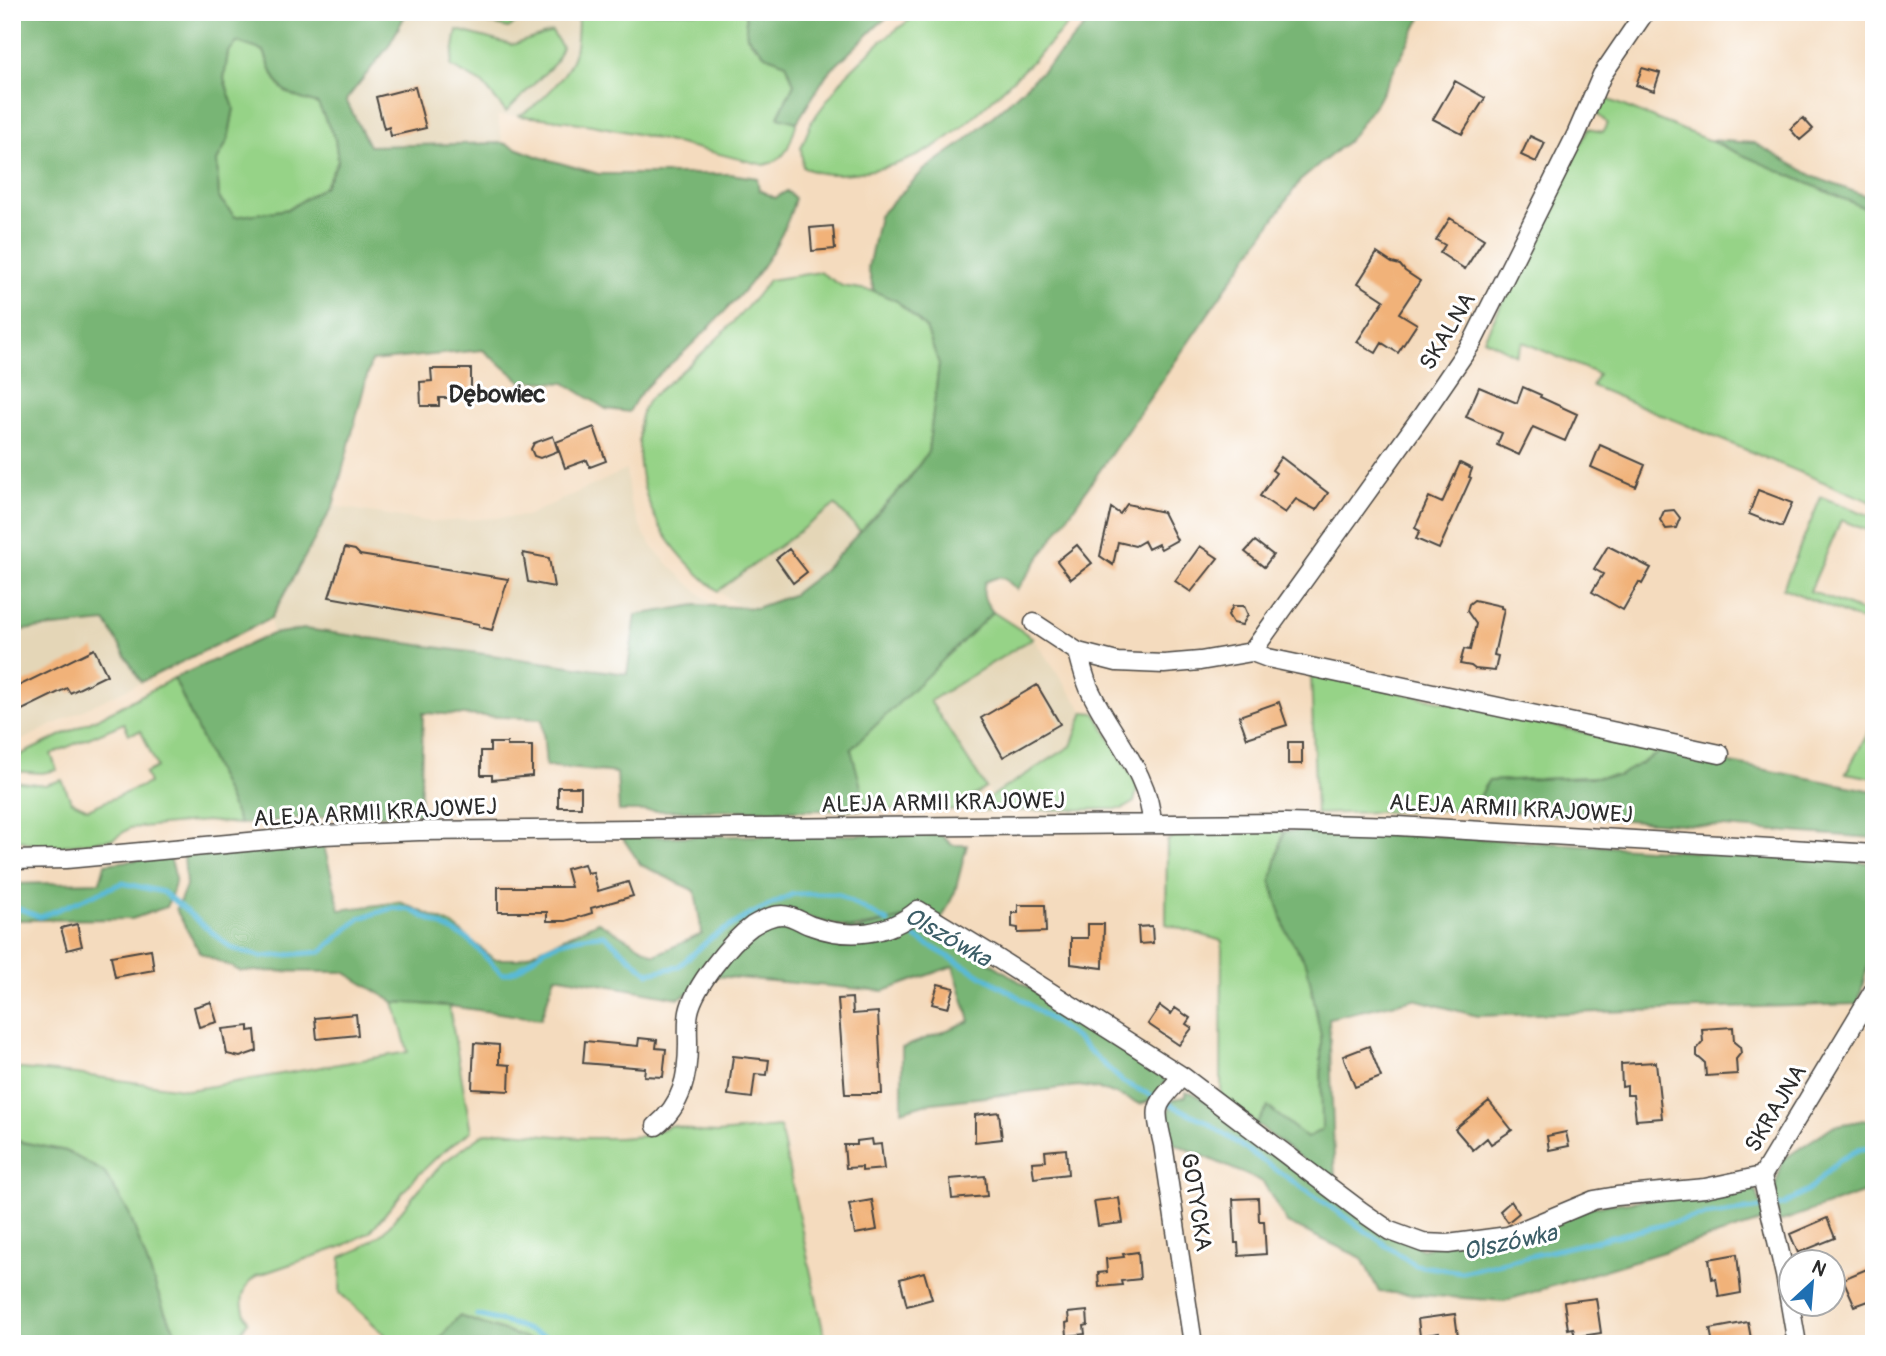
<svg xmlns="http://www.w3.org/2000/svg" width="1886" height="1356" font-family="Pangolin,sans-serif">
  <style>
    .built { fill: #e4d6b7 }
    .green { fill: #96d387; stroke: #607f59; stroke-width: 2 }
    .forest { fill: #78b574; stroke: #527050; stroke-width: 2; fill-rule: evenodd }
    .lines { fill: none; stroke-linecap: round; stroke-linejoin: round }
    .stream { stroke: #58b9d7; stroke-width: 5 }
    .building { fill: #f1b279 }
    .street-casing { stroke: #494541; stroke-width: 21 }
    .street { stroke: #fff; stroke-width: 18 }
    .labels { text-anchor: middle; stroke-width: 6; stroke-linejoin: round; paint-order: stroke }
    .street-label { font-size: 23px; fill: #2b2b2b; stroke: #fff }
    .neighbourhood-label { font-size: 24px; font-weight: bold; fill: #2b2b2b; stroke: #fff }
    .water-label { font-size: 24px; font-style: italic; fill: #3b5d67; stroke: #fff }
  </style>
  <rect width="100%" height="100%" fill="#fff"/>
  <filter id="ink" filterUnits="userSpaceOnUse"><feTurbulence type="fractalNoise" baseFrequency=".0143" numOctaves="2"/><feDisplacementMap in="SourceGraphic" scale="14" xChannelSelector="R" yChannelSelector="G"/><feConvolveMatrix kernelMatrix="1 2 1 2 8 2 1 2 1" color-interpolation-filters="sRGB"/></filter>
  <filter id="wash" filterUnits="userSpaceOnUse"><feTurbulence type="fractalNoise" baseFrequency=".00686" numOctaves="4" result="noise"/><feDisplacementMap in="SourceGraphic" scale="28" xChannelSelector="R" yChannelSelector="G"/><feGaussianBlur stdDeviation="1.57" result="paint"/><feColorMatrix in="noise" values="0 0 0 0 0 0 0 0 0 0 0 0 0 0 0 0 0 1.4 0 .05"/><feComposite in="paint" operator="in"/></filter>
  <g filter="url(#wash)">
    <rect width="100%" height="100%" fill="#f4dbbe"/>
    <path class="built" d="M407 12H447L508 28 534 12H578L575 53 569 65 531 110 518 116H497L503 143 369 146 346 100 388 47Z
      M626 470 630 502 644 534 655 550 674 570 716 608 696 605 628 674 305 629 272 634 271 618 333 506 432 522 526 516Z
      M835 505 861 532 822 572 792 595 756 608H741L718 591Z
      M106 622 141 682 12 745V631Z
      M1033 638 1084 712 1071 746 992 796 930 701Z"/>
    <path class="green" d="M447 12H534L508 28Z
      M578 12H745L747 37 765 55 786 63 794 84 778 116 797 122C789 144 789 159 764 165 684 146 601 121 518 116 539 106 570 74 575 51 578 39 578 25 578 12Z
      M920 12H1079C1055 39 1030 64 1004 88 957 133 927 163 860 172 840 175 820 176 803 167L801 148 812 121 846 75 880 42Z
      M457 30 512 45 552 32 562 47 555 63 506 112 483 84 451 66Z
      M237 42 264 51C277 88 279 94 318 103L335 139 338 161 325 186 289 209 235 217 219 198 217 161 228 140 234 108 224 79 228 52Z
      M1604 98 1708 140 1874 212V503L1592 386 1598 374 1523 342 1516 355 1484 339 1588 129 1603 132 1607 123 1596 113Z
      M820 272 842 286 874 291 897 301 926 328 939 364 928 452 906 482 861 532 835 505 718 591C671 553 638 508 639 444 639 426 638 413 650 398 695 360 733 328 769 280Z
      M1821 497 1874 517V533L1841 520 1810 591 1874 616V626L1783 588Z
      M993 612 1033 638 930 701 986 788 961 803 960 810H867L850 749Z
      M1311 673 1664 750 1618 776 1488 781 1474 809 1316 814Z
      M174 678 240 824 206 821 130 828 113 839 46 848 12 838V781L45 785 62 780 71 801 88 809 149 783 145 773 157 767 141 731 129 734 124 723 51 754 57 770 42 773 12 771V759L116 709Z
      M1084 712 1095 713 1138 786 1134 802 1122 809 974 811V807L1071 746Z
      M1874 722V778L1846 773Z
      M1284 831 1271 881 1286 931 1307 965 1321 1036 1322 1129 1307 1138 1256 1124 1221 1095 1222 941 1166 924 1167 841 1176 834Z
      M394 1002 449 1006 471 1131 439 1155 413 1180 370 1232 341 1247 256 1276C240 1289 239 1304 248 1321L233 1344H182L165 1312 66 1151 12 1140V1068L76 1074 189 1090 408 1052Z
      M672 1125 699 1132 718 1133 780 1127 824 1335 813 1344H542L459 1316 435 1344H395L340 1293 341 1257 360 1249 384 1232 420 1188 444 1162 483 1134 500 1131 580 1138H618L644 1136Z"/>
    <path class="forest" d="M12 12H407L388 47 346 100 369 146 503 143 539 157 599 174H730L757 178 759 190 775 198 787 191 795 198C779 261 729 309 683 353 663 371 641 387 629 412L606 409 565 383 527 381 526 385 483 350 371 361 333 506 271 618 141 682 106 622 12 631ZM238 42 264 51C278 89 279 93 318 104L335 139 338 161 325 186 289 209 235 217 219 198 217 161 228 140 234 108 224 79 228 52Z
      M745 12H894L878 25 827 74 797 122 778 117 794 84 786 63 765 55 747 36Z
      M1097 12H1424L1377 102 1349 140 1300 181 1017 590C1004 578 1003 573 985 582 981 595 985 602 993 612L851 749 867 810 619 811 617 773 546 766 542 719 423 713 420 814 323 817 240 824 174 678 272 634 305 629 627 674 636 615 696 605 756 608 792 595 822 572 907 482 928 452 939 364 926 328 897 301 874 291 868 268 879 216 924 170 961 144 1011 100 1059 55Z
      M1708 140 1754 143 1817 178 1874 199V212Z
      M1664 750 1874 791V838L1474 809 1488 781 1618 776Z
      M1284 831 1373 832 1874 863V939L1858 1004 1477 1016 1414 999 1329 1018 1335 1184 1256 1124 1268 1107 1307 1138 1322 1129 1321 1036 1307 965 1286 931 1271 881Z
      M940 834 952 845H967L955 892 941 920 902 918 857 930 781 911 694 990 679 998 555 976 541 1019 449 1006 394 1002 344 972 240 971 200 953 176 910 186 886 184 853 323 842 340 910 400 902 453 925 494 959H519L598 922 655 955 702 934 695 891 641 865 622 837Z
      M169 856C179 880 176 885 166 907L132 919 12 920V884L100 882 105 864Z
      M918 916 1163 1074 1166 1083H1163C1159 1095 1150 1102 1140 1104L1108 1091 1079 1086 924 1104 902 1111V1048L970 1021 953 966 884 991 714 976 743 939 782 920 820 934Z
      M1186 1092 1193 1093 1421 1249 1595 1206 1751 1187 1757 1193 1767 1220 1504 1301 1379 1292 1362 1258 1287 1223 1263 1182 1169 1141 1163 1116 1167 1115 1173 1100 1186 1096Z
      M1865 1120H1874V1189L1779 1222 1775 1187 1782 1164 1781 1161 1833 1126Z
      M12 1140 66 1151 104 1172 129 1213 165 1312 182 1344H12Z
      M459 1316 542 1344H435Z"/>
    <g class="lines">
      <path class="stream" d="M12 906 40 917 122 883 163 892 231 948 262 957 321 952 360 918 393 908 411 910 468 939 502 974C522 972 528 959 545 949 563 939 583 936 604 935L648 973 678 967 711 938 751 914 793 894H837L888 922
        M897 927 1017 996 1077 1039 1123 1082 1205 1121 1415 1265 1462 1272 1697 1217 1783 1205 1809 1190 1839 1160 1860 1149 1874 1148
        M477 1315 515 1325 564 1344"/>
    </g>
    <g id="blocks">
      <path class="building" d="M1642 68 1660 73 1654 91 1636 85Z
        M1455 81 1485 98 1462 134 1433 119Z
        M415 87 426 128 391 136 389 127 384 129 376 97Z
        M1803 118 1813 129 1800 140 1790 129Z
        M1530 136 1545 143 1536 162 1521 155Z
        M1450 218 1484 239 1465 269 1440 253 1445 245 1436 240Z
        M833 226 835 249 812 251 810 228Z
        M1377 253 1392 263 1400 265 1405 271 1420 281 1399 313 1417 324 1398 353 1382 343 1376 353 1357 342 1384 300 1358 283Z
        M431 369H471V398H439V406H421L420 382 432 381Z
        M1479 387 1517 403 1523 387 1541 395 1540 397 1577 414 1565 441 1533 427 1519 455 1497 445 1502 433 1466 417Z
        M594 427 606 461 590 467 587 460 565 468 556 442Z
        M553 436 558 451 540 458 534 456 531 449 534 443Z
        M1600 445 1645 465 1636 487 1591 467Z
        M1281 457 1328 493 1316 510 1296 499 1285 513 1260 496 1276 473 1272 470Z
        M1460 463 1472 469 1469 477 1471 478 1439 549 1416 539 1420 531 1415 528 1429 497 1442 503Z
        M1758 490 1792 503 1782 527 1749 514Z
        M1127 504 1163 512 1177 540 1161 549 1158 544 1148 549 1144 541 1135 546 1118 542 1113 565 1100 556 1111 508 1120 514Z
        M1674 510 1680 518 1676 528 1666 529 1660 520 1664 511Z
        M1255 541 1273 555 1264 567 1245 552Z
        M1077 545 1092 563 1071 579 1057 561Z
        M1200 546 1218 558 1191 592 1175 581Z
        M1608 546 1651 568 1642 584 1639 582 1623 610 1592 592 1603 574 1594 569Z
        M345 548 355 550 360 555 508 579 492 630 479 627V624L329 597Z
        M789 549 807 572 793 583 776 559Z
        M523 553 549 558 554 587 528 582Z
        M1474 600 1501 606V608L1504 609 1494 655 1498 656 1495 671 1475 669 1471 666 1460 664 1464 649 1470 650 1476 624 1467 611 1469 604Z
        M1233 606H1244L1248 615 1242 625 1233 623 1228 615Z
        M94 649 107 675 70 693 67 688 12 715V689Z
        M1037 685 1060 724 1003 757 981 718Z
        M1279 702 1287 725 1247 738 1239 716Z
        M1288 742H1302V764H1288Z
        M490 743H507V746H532V776L492 780V775H481V751H490Z
        M558 787H581V807H558Z
        M584 864 587 873 593 872 598 891 628 882 633 896 591 908 592 913 566 921H547V912H498V887H571L566 869Z
        M1018 905H1045L1046 932 1018 933V928L1012 927V913H1018Z
        M77 924 82 946 67 950 61 928Z
        M1088 924H1104L1103 968 1071 964V938H1088Z
        M1152 926 1153 943 1139 944 1138 927Z
        M151 949 154 970 115 977 111 956Z
        M938 984 954 988 948 1008 932 1004Z
        M852 998 853 1014 878 1012 882 1094H845L838 999Z
        M211 1002 217 1022 199 1027 194 1007Z
        M1160 1006 1171 1014 1175 1008 1190 1018 1186 1024 1192 1028 1179 1045 1148 1024Z
        M356 1014 358 1035 317 1039 315 1018Z
        M249 1026V1031L255 1030 257 1051 240 1057 227 1054 222 1029Z
        M1733 1027 1734 1042 1740 1047 1741 1053 1736 1059 1737 1074 1706 1076 1705 1063 1697 1056V1049L1703 1042 1702 1029Z
        M639 1038 657 1040 656 1048 666 1049 663 1077 644 1076 645 1068 583 1063 585 1041 638 1046Z
        M474 1043 499 1045V1064L510 1065 509 1091 472 1089Z
        M1369 1046 1381 1077 1355 1087 1343 1056Z
        M733 1056 769 1060 767 1075 755 1074 752 1098 728 1095Z
        M1656 1062 1662 1118 1636 1120 1633 1095H1627V1086L1622 1087 1621 1064Z
        M1489 1101 1512 1130 1491 1144 1487 1138 1473 1150 1455 1129Z
        M999 1112 1002 1139 975 1142V1115Z
        M1566 1132 1569 1146 1549 1150 1547 1136Z
        M872 1139 873 1145 881 1144 884 1169 862 1171V1167L846 1168 844 1145H857V1141Z
        M1066 1149 1068 1174 1034 1178 1032 1162 1046 1161 1045 1151Z
        M985 1176 987 1196 952 1199 950 1179Z
        M1119 1198 1123 1223 1098 1226 1094 1201Z
        M1258 1198 1259 1221H1264L1266 1254 1239 1256 1238 1243H1235L1233 1199Z
        M872 1200 877 1230 855 1234 849 1204Z
        M1511 1201 1519 1213 1508 1222 1500 1211Z
        M1827 1218 1835 1238 1798 1253 1790 1234Z
        M1138 1252 1140 1279 1121 1281 1122 1285 1099 1287 1098 1273 1107 1272 1106 1259 1124 1257 1123 1254Z
        M1737 1254 1741 1293 1719 1297 1716 1278 1712 1279 1709 1259Z
        M1874 1266V1299L1855 1306 1843 1279Z
        M924 1272 932 1299 907 1306 900 1279Z
        M1596 1298 1601 1333 1575 1337 1573 1328 1568 1329 1564 1302Z
        M1087 1311 1088 1325 1084 1326 1085 1334 1067 1336 1066 1323 1069 1322 1068 1313Z
        M1455 1314 1459 1344H1441L1439 1333 1420 1336 1418 1319Z
        M1748 1322 1752 1344H1713L1710 1329Z"/>
    </g>
  </g>
  <g filter="url(#ink)">
    <use href="#blocks" fill-opacity="0" stroke="#494541" stroke-width="2"/>
    <g class="lines">
      <g class="street-casing">
        <path id="street" d="M1034 623 1078 652 1117 662 1164 664 1200 661 1252 652 1268 658 1720 754
          M1078 652C1081 664 1084 676 1089 688 1109 733 1150 773 1152 824
          M1252 652 1421 417 1473 341 1576 135 1602 75 1645 12
          M12 860 66 859 323 835 419 831 1285 823 1398 826 1874 854
          M1182 1076C1155 1108 1153 1103 1163 1144L1193 1344
          M656 1126C682 1105 688 1077 688 1044 688 1034 687 1022 689 1012 694 987 730 942 752 926 760 921 772 915 782 915 793 915 802 923 812 926 848 939 887 936 918 910L992 955 1182 1076 1361 1211 1390 1231 1423 1243 1448 1244 1508 1236 1594 1200 1617 1196 1705 1188 1762 1176
          M1797 1344 1785 1275 1762 1176 1874 990"/>
      </g>
      <use href="#street" class="street"/>
    </g>
  </g>
  <g class="labels">
    <g class="street-label">
      <text transform="translate(1447 331) rotate(-59)" y="8">SKALNA</text>
      <text transform="translate(943 802) rotate(-1)" y="8">ALEJA ARMII KRAJOWEJ</text>
      <text transform="translate(1511 808) rotate(3)" y="8">ALEJA ARMII KRAJOWEJ</text>
      <text transform="translate(375 812) rotate(-3)" y="8">ALEJA ARMII KRAJOWEJ</text>
      <text transform="translate(1775 1108) rotate(-59)" y="8">SKRAJNA</text>
      <text transform="translate(1197 1202) rotate(81)" y="8">GOTYCKA</text>
    </g>
    <g class="neighbourhood-label">
      <text x="497" y="402">Dębowiec</text>
    </g>
    <g class="water-label">
      <text transform="translate(948 937) rotate(30)" y="8">Olszówka</text>
      <text transform="translate(1510 1242) rotate(-12)" y="8">Olszówka</text>
    </g>
  </g>
  <rect width="1886" height="1356" fill="none" stroke="#fff" stroke-width="42"/>
  <g transform="translate(1812 1283) rotate(26)"><circle r="33" fill="#ffffff" stroke="#aaaaaa" stroke-width="2"/>
  <path d="M0-5L12 26L0 18L-12 26Z" fill="#1f6fb2"/>
  <text y="-10" font-size="19" font-weight="bold" text-anchor="middle" fill="#2b2b2b">N</text>
  </g>
</svg>
